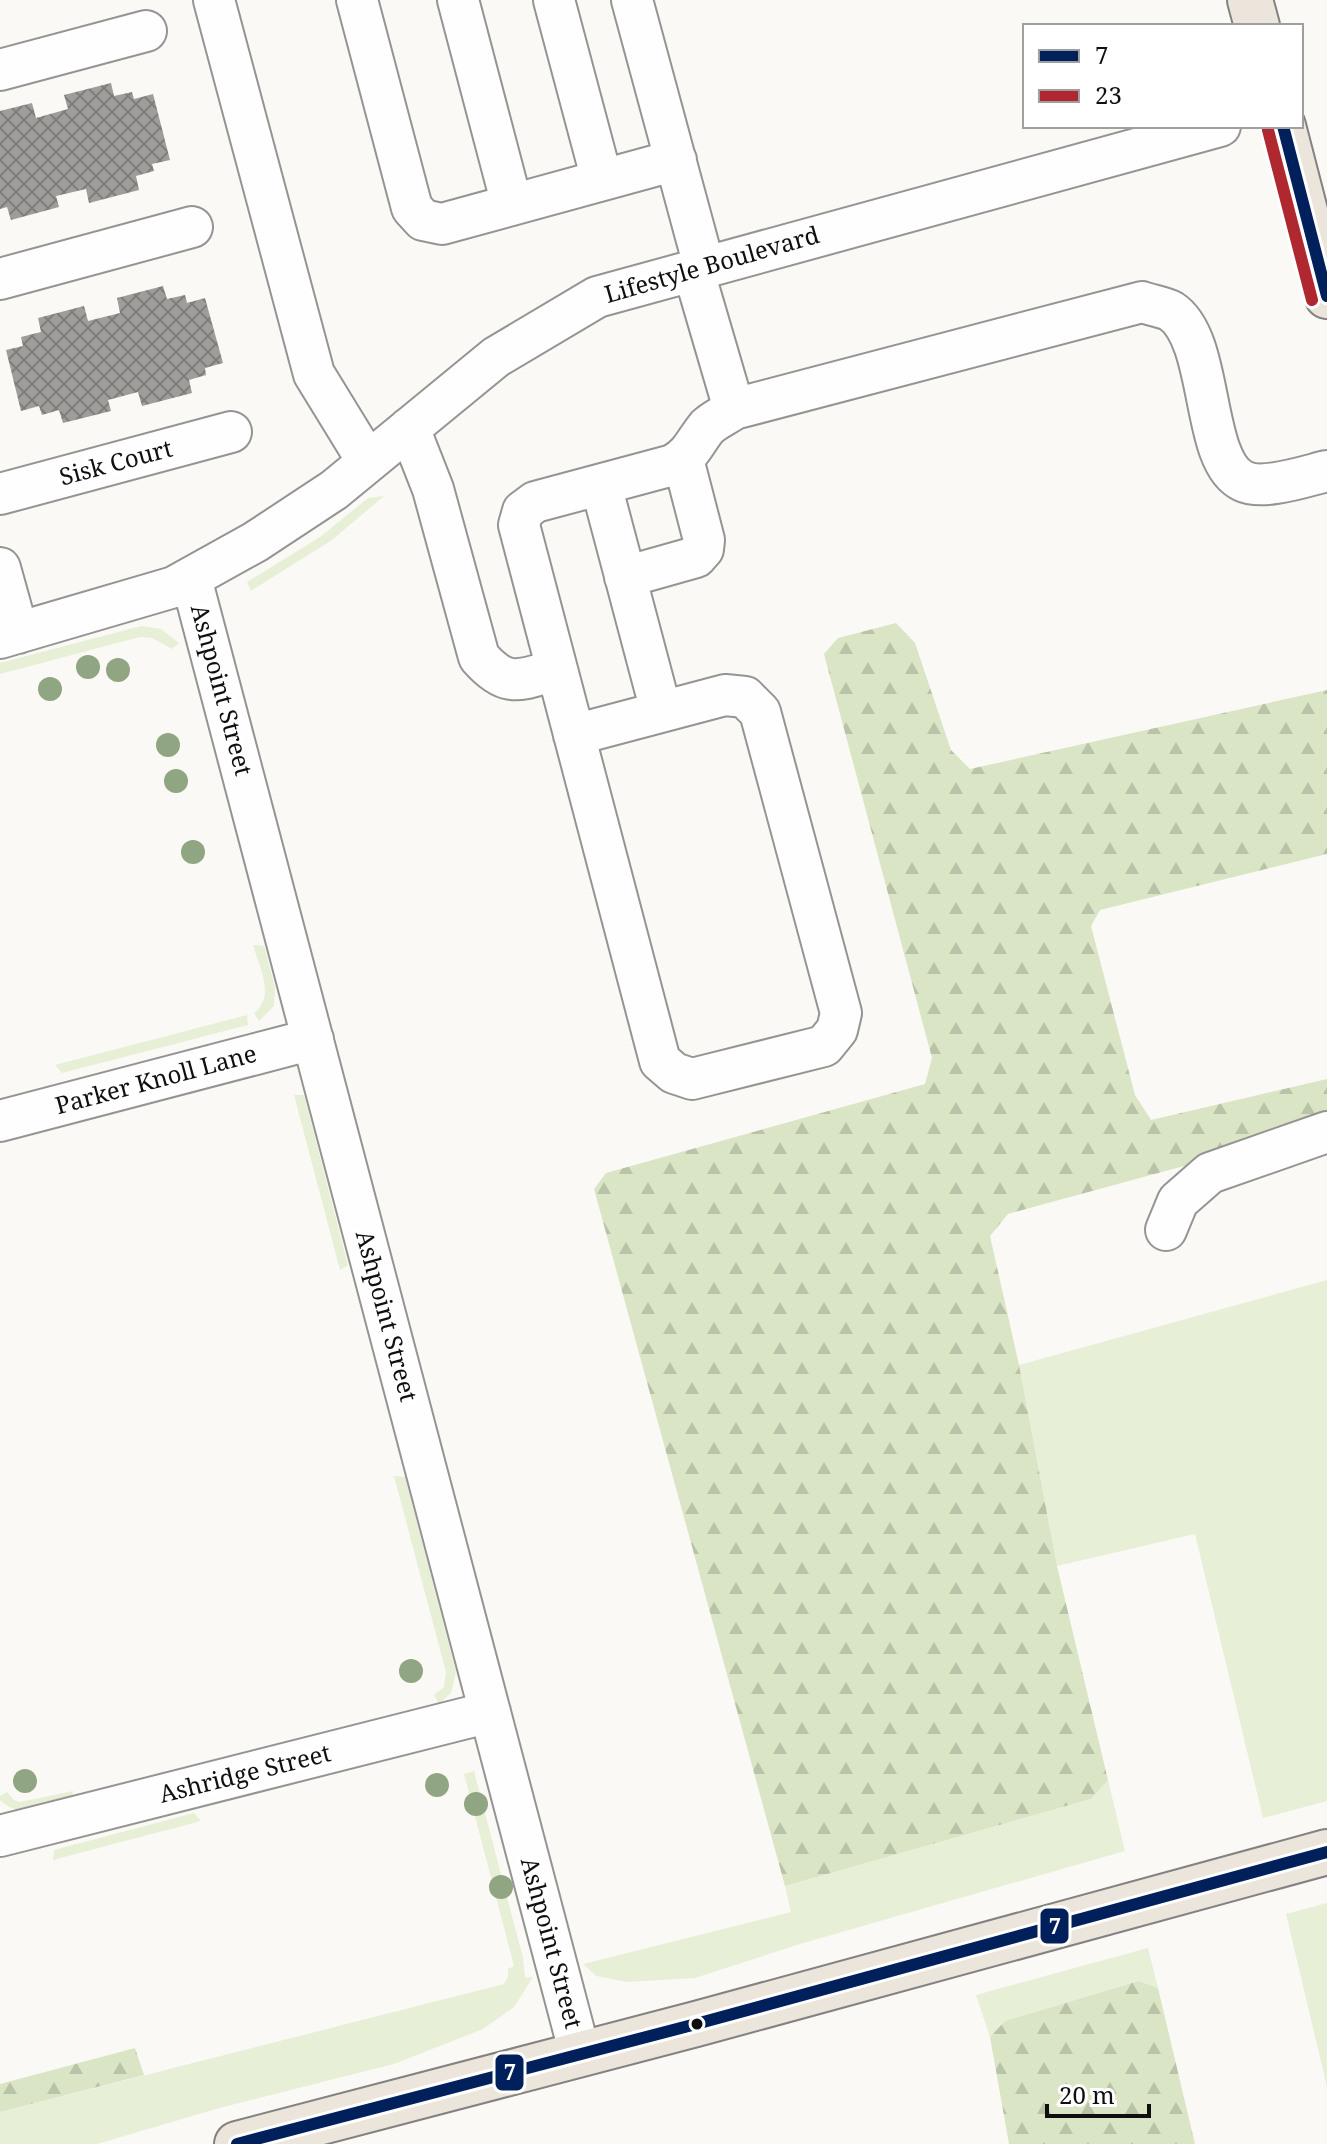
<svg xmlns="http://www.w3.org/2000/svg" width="1327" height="2144" font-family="'Noto Serif',serif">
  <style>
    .grass { fill: #e7efd6 }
    .forest { fill: url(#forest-firs) }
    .building { fill: url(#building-cross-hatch) }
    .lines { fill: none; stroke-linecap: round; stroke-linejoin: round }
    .minor-casing { stroke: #959493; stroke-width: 44 }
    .major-casing { stroke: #838280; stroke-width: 48 }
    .minor { stroke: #fefefe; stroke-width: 40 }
    .major { stroke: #ebe5dc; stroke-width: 44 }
    .bus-1-casing { stroke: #fff; stroke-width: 18 }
    .bus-2-casing { stroke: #fff; stroke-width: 18 }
    .bus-1 { stroke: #00205b; stroke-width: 12 }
    .bus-2 { stroke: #af272f; stroke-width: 12 }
    .tree { fill: #90a582 }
    .bus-dot { fill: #0f0f0f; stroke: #fff; stroke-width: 3 }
    .labels { text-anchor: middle; stroke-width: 8; stroke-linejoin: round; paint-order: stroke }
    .street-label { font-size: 24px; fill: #0f0f0f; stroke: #fff }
    .line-badge { stroke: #fff; stroke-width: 3 }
    .badge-label { font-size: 22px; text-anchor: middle; font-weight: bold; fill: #fff }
  </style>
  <defs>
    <pattern id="forest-firs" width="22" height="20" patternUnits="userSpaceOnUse" patternTransform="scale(2)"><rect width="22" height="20" fill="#d9e5c5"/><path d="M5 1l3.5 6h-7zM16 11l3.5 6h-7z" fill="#b9c3a8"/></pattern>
    <pattern id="building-cross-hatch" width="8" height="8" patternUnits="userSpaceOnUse" patternTransform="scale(2)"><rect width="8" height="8" fill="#9f9c9a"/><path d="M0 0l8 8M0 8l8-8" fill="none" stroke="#807e7c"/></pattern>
  </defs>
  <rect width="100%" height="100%" fill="#fbf9f5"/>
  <path class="grass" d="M384 496 332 540 251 591 247 582 320 537 368 498Z
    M141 626 161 629 179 643 172 649 152 638 140 637 0 674V663Z
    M253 945 264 946 275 987 274 1006 259 1021 254 1013C276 996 259 967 253 945Z
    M247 1015 248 1025 62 1073 55 1065Z
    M294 1095H304L348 1265 340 1270Z
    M1327 1280V1801L1263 1818 1195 1534 1057 1566 1019 1365Z
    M394 1476 405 1477 456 1672 451 1693 439 1704 434 1695 444 1687 446 1672Z
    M474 1771 523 1958 525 1978 533 1977 514 2007 483 2029 394 2064 223 2107 97 2144H0V2112L504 1984 508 1976V1969L514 1966 464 1774Z
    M1108 1780 1125 1851 800 1944 695 1978 627 1982 596 1976 583 1964 791 1912 785 1886 1091 1799Z
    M73 1791 72 1801C48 1807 20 1820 0 1800V1796L7 1792 14 1800 20 1802Z
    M194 1813 201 1821 53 1860 54 1850Z
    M1327 1903V2087L1286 1914Z
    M1148 1948 1158 1988 1137 1981 1005 2021 990 2037 976 1995Z"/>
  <path class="forest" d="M896 623 915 643 951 750 970 769 1327 690V854L1100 910 1091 926 1135 1095 1151 1120 1327 1079V1127L1008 1214 990 1236 1019 1365 1057 1566 1108 1780 1091 1799 785 1886 594 1189 606 1173 925 1084 932 1058 824 654 838 638Z
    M1138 1981 1158 1988 1195 2144H1009L990 2037 1005 2021Z
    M135 2048 144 2075 0 2112V2084Z"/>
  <path class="building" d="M111 83 114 96 132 92 134 99 153 94 170 160 152 164 154 171 136 176 139 190 89 203 86 189 56 196 59 207 11 220 7 207 0 209V111L32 103 36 118 68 109 64 95Z
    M163 286 167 299 185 295 187 303 205 298 223 363 205 368 206 375 189 380 192 393 142 406 138 392 108 400 111 411 63 423 59 410 42 415 39 406 21 411 6 350 23 346 21 337 41 332 38 318 84 306 88 321 120 313 117 298Z"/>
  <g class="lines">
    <g class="minor-casing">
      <path id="minor" d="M214 0 314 374 368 462
        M357 0 412 208 423 220 442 224 676 160
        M458 0 512 205
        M554 0 602 180
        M632 0 704 266
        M0 70 146 31
        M693 269 734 409
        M0 279 192 227
        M409 428 433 489 479 657C507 689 519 680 556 670
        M601 485 661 711
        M0 494 231 432
        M0 568 18 633
        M625 577 696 557 703 549 704 540 683 459
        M191 578 580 2054
        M0 638 174 587 255 542 334 490 496 357 597 297 1220 126
        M574 735 725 695 745 697 760 712 841 1013 837 1030 824 1046 692 1079 674 1073 660 1061 519 525 523 511 535 502 673 465C692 454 694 443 707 427 714 420 726 415 734 409L1142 302C1150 305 1164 307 1171 311 1215 340 1200 461 1243 481 1263 491 1306 476 1327 471
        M0 1121 313 1039
        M1166 1230 1178 1201 1210 1173 1327 1132
        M0 1836 490 1712"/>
    </g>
    <g class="major-casing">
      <path id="major" d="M1250 0 1257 26
        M1283 126 1327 296
        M237 2144 696 2024 1327 1852"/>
    </g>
    <use href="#minor" class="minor"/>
    <use href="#major" class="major"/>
    <g class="bus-1-casing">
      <path id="bus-1" d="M1283 126 1327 296
        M237 2144 696 2024 1327 1852"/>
    </g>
    <g class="bus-2-casing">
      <path id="bus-2" d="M1268 130 1312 300"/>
    </g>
    <use href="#bus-1" class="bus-1"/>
    <use href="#bus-2" class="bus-2"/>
  </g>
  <g class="tree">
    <circle cx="88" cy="667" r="12"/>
    <circle cx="118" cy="670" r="12"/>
    <circle cx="50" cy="689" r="12"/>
    <circle cx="168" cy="745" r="12"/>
    <circle cx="176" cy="781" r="12"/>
    <circle cx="193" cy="852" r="12"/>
    <circle cx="411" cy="1671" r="12"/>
    <circle cx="25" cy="1781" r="12"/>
    <circle cx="437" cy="1785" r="12"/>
    <circle cx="476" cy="1804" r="12"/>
    <circle cx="501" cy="1887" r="12"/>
  </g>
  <circle class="bus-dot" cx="697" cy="2024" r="7"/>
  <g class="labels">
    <g class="street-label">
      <text transform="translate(712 265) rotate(-16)" y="8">Lifestyle Boulevard</text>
      <text transform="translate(116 463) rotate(-15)" y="8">Sisk Court</text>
      <text transform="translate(221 690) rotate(75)" y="8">Ashpoint Street</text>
      <text transform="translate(156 1080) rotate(-15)" y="8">Parker Knoll Lane</text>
      <text transform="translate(386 1316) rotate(75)" y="8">Ashpoint Street</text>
      <text transform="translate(245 1774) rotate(-14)" y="8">Ashridge Street</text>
      <text transform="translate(551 1943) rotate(75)" y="8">Ashpoint Street</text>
    </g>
  </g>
  <g class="line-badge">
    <rect x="1039" y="1907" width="31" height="38" rx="8" fill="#00205b"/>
    <rect x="494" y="2053" width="31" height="39" rx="8" fill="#00205b"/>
  </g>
  <g class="badge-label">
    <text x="1055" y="1934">7</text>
    <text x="510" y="2080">7</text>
  </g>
  <rect x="1023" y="24" width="280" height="104" fill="#ffffff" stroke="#9f9f9f" stroke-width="2"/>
  <rect x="1039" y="50" width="40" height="12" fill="#00205b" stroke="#9f9f9f" stroke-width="2"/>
  <text x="1095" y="64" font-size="24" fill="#0f0f0f">7</text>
  <rect x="1039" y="90" width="40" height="12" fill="#af272f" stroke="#9f9f9f" stroke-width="2"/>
  <text x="1095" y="104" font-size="24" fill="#0f0f0f">23</text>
  <path d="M1047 2104v12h102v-12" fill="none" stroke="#0f0f0f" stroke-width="4"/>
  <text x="1059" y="2104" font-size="24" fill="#0f0f0f" stroke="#ffffff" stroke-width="6" paint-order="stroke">20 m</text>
</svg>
